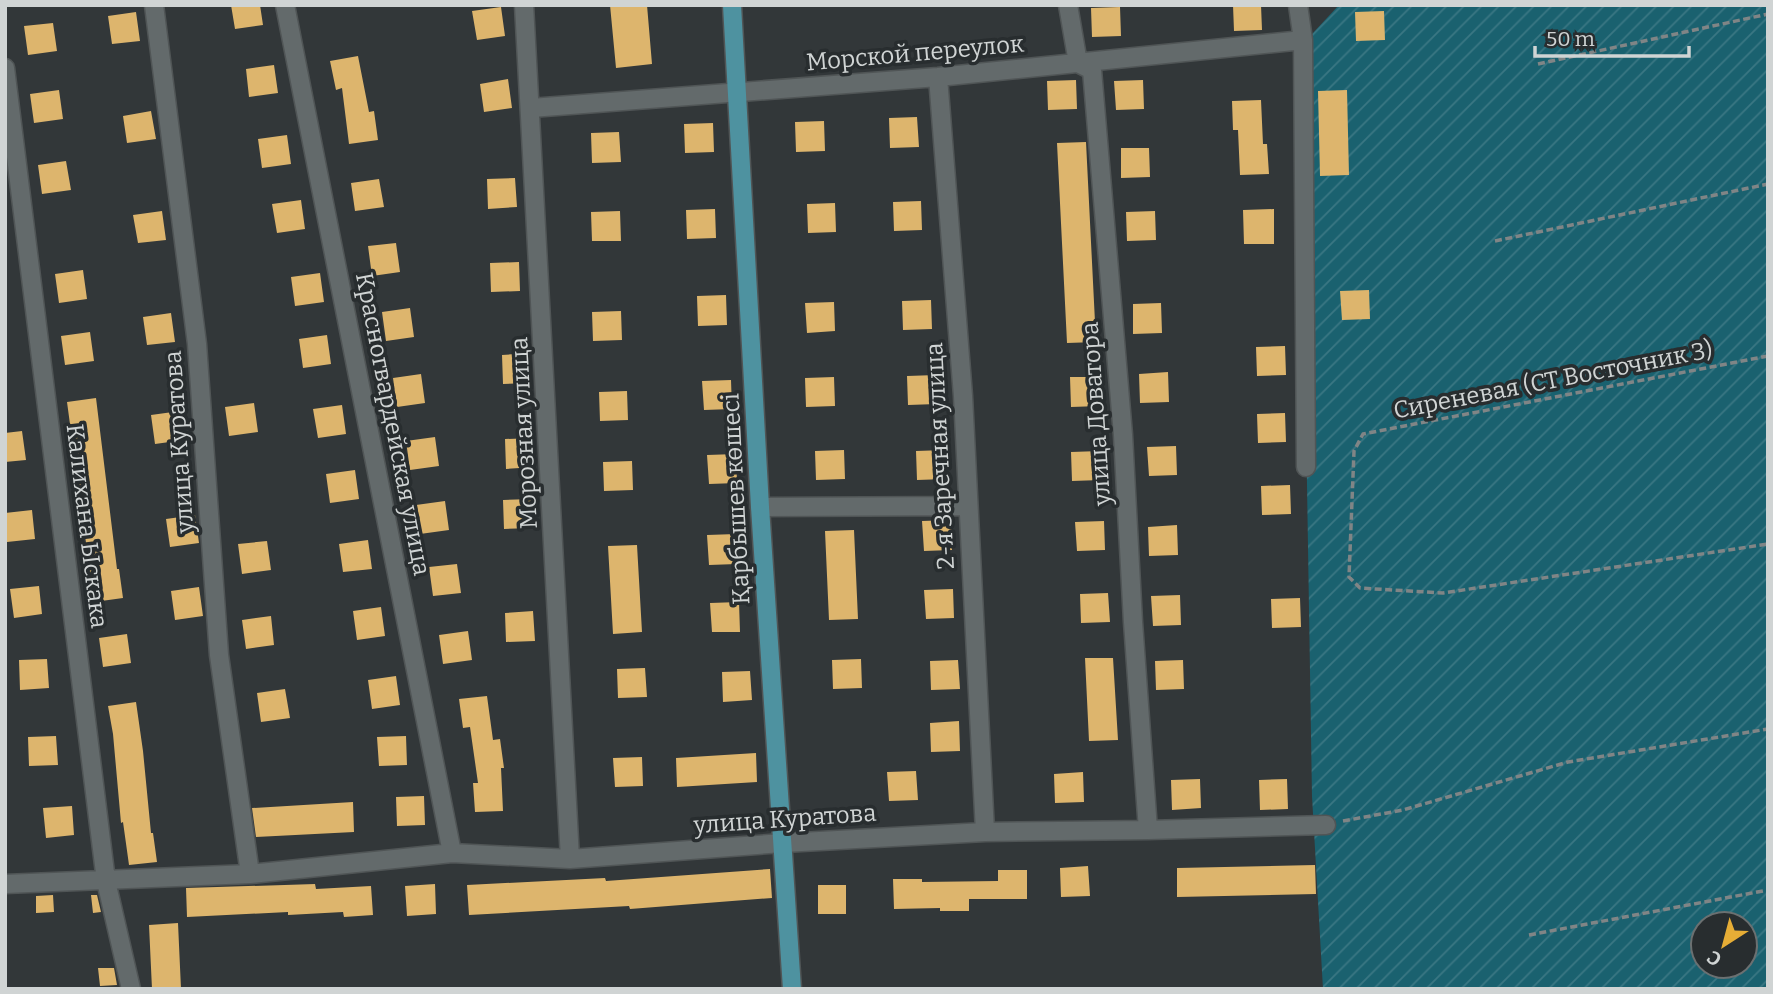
<svg xmlns="http://www.w3.org/2000/svg" width="1773" height="994" font-family="Bitter,serif">
  <style>
    .garden { fill: url(#garden-furrows); fill-rule: evenodd }
    .building { fill: #ddb56d }
    .lines { fill: none; stroke-linecap: round; stroke-linejoin: round }
    .minor-casing { stroke: #505556; stroke-width: 21 }
    .major-casing { stroke: #505556; stroke-width: 21 }
    .path { stroke: #808586; stroke-width: 3.5; stroke-dasharray: 7 3.5; stroke-linecap: butt }
    .minor { stroke: #636a6b; stroke-width: 18 }
    .major { stroke: #4e92a0; stroke-width: 18 }
    .labels { text-anchor: middle; stroke-width: 7; stroke-linejoin: round; paint-order: stroke }
    .street-label { font-size: 24px; fill: #d0d4d4; stroke: #282d2f }
  </style>
  <defs>
    <pattern id="garden-furrows" width="10" height="10" patternUnits="userSpaceOnUse" patternTransform="scale(1.75)"><rect width="10" height="10" fill="#1a616f"/><path d="M-1 1l2-2M0 10L10 0M9 11l2-2" fill="none" stroke="#3a7783"/></pattern>
  </defs>
  <rect width="100%" height="100%" fill="#323739"/>
  <path class="garden" d="M1339 5H1768V989H1323L1312 796 1300 47ZM1703 924H1745V966H1703Z"/>
  <path class="building" d="M231 5H260L263 25 235 29Z
    M610 5H647L652 64 616 68Z
    M1233 5H1261L1262 30 1234 31Z
    M501 7 505 36 477 40 472 11Z
    M1120 7 1121 36 1092 37 1091 8Z
    M1384 11 1385 40 1356 41 1355 12Z
    M136 12 140 41 112 44 108 16Z
    M53 23 57 51 28 55 24 26Z
    M358 56 369 112 374 111 378 140 349 144 342 88 336 90 330 61Z
    M274 65 278 93 249 97 246 69Z
    M508 79 512 108 484 112 480 84Z
    M1076 80 1077 109 1048 110 1047 81Z
    M1143 80 1144 109 1116 110 1114 81Z
    M59 90 63 119 34 123 30 94Z
    M1347 90 1349 175 1320 176 1318 91Z
    M1261 100 1263 144H1267L1269 174 1240 175 1238 130H1233L1232 101Z
    M151 111 156 139 127 143 123 116Z
    M917 117 919 147 890 148 889 118Z
    M824 121 825 151 796 152 795 122Z
    M713 123 714 152 685 153 684 124Z
    M619 132 621 162 592 163 591 133Z
    M287 135 291 164 262 168 258 139Z
    M1086 142 1096 342 1067 343 1057 143Z
    M1121 148H1149L1150 177 1121 178Z
    M66 161 71 190 42 194 38 165Z
    M515 178 517 207 488 209 487 179Z
    M379 179 384 207 355 211 351 183Z
    M301 200 305 229 277 233 272 204Z
    M921 201 922 230 894 231 893 202Z
    M835 203 836 232 808 233 807 204Z
    M715 209 716 238 687 239 686 210Z
    M1274 209V244H1244L1243 210Z
    M162 211 166 240 138 243 133 215Z
    M620 211 621 241H592L591 212Z
    M1155 211 1156 240 1127 241 1126 212Z
    M396 243 400 272 372 276 368 246Z
    M519 262 520 291 491 292 490 263Z
    M83 270 87 299 59 303 55 274Z
    M320 273 324 302 295 306 291 277Z
    M1369 290 1370 319 1342 320 1340 291Z
    M726 295 727 325 698 326 697 296Z
    M931 300 932 329 903 330 902 301Z
    M834 302 835 331 807 333 805 303Z
    M1161 303 1162 333 1133 334V304Z
    M410 308 414 337 386 341 382 312Z
    M621 311 622 340 593 341 592 312Z
    M171 313 175 342 147 345 143 317Z
    M90 332 94 361 65 365 61 336Z
    M327 335 331 364 303 368 299 339Z
    M1285 346 1286 375 1257 376 1256 347Z
    M530 353 532 383 503 384 502 355Z
    M1168 372 1169 402 1140 403 1139 374Z
    M421 374 425 403 397 407 393 378Z
    M936 375 937 404 908 405 907 376Z
    M834 377 835 406 806 407 805 378Z
    M1070 377H1099L1100 406 1071 407Z
    M731 380 732 409 704 410 702 381Z
    M627 391 628 420 600 421 599 392Z
    M96 398 117 569H119L123 598 94 602 67 402Z
    M254 403 258 432 229 436 225 407Z
    M342 405 346 434 318 438 313 409Z
    M180 411 184 440 155 444 151 415Z
    M1285 413 1286 442 1258 443 1257 414Z
    M22 431 26 460 5 462V433Z
    M435 437 439 466 410 470 406 441Z
    M534 438 535 467 506 469 505 439Z
    M1176 446 1177 475 1149 476 1147 447Z
    M844 450 845 479 816 480 815 451Z
    M945 450 946 479 917 480 916 451Z
    M1100 451 1101 480 1072 481 1071 452Z
    M736 454 737 483 709 484 707 455Z
    M632 461 633 490 604 491 603 462Z
    M355 470 359 499 330 503 326 474Z
    M1290 485 1291 514 1262 515 1261 486Z
    M532 499 533 528 504 529 503 500Z
    M445 501 449 530 420 534 416 505Z
    M32 510 35 539 7 542 5 513Z
    M195 515 199 543 170 547 166 519Z
    M951 520 952 550 924 551 922 521Z
    M1104 521 1105 550 1077 551 1075 522Z
    M1177 525 1178 555 1149 556 1148 527Z
    M854 530 858 619 829 620 825 531Z
    M736 534 737 564 709 565 707 535Z
    M368 540 372 569 343 572 339 544Z
    M267 541 271 570 242 574 238 544Z
    M637 545 642 632 613 634 608 546Z
    M457 564 461 593 433 596 429 567Z
    M39 586 42 614 14 618 10 589Z
    M199 587 203 616 175 620 171 591Z
    M953 589 954 618 926 619 924 590Z
    M1108 593 1110 622 1081 623 1080 594Z
    M1180 595 1181 625 1153 626 1151 596Z
    M1300 598 1301 627 1272 628 1271 599Z
    M739 602 740 632H712L710 603Z
    M381 607 385 636 357 640 353 611Z
    M533 611 535 641 506 642 505 613Z
    M271 616 274 645 246 649 242 620Z
    M468 631 472 660 443 664 439 635Z
    M127 634 131 663 103 667 99 638Z
    M1085 658H1113L1118 740 1089 741Z
    M47 659 49 688 20 690 19 660Z
    M861 659 862 688 833 689 832 660Z
    M958 660 960 689 931 690 930 661Z
    M1183 660 1184 689 1156 690 1155 661Z
    M645 668 647 697 618 698 617 669Z
    M750 671 752 700 723 702 722 672Z
    M396 676 400 705 372 709 368 680Z
    M285 689 290 718 261 722 257 693Z
    M487 696 493 740 500 739 504 768H501L503 811 475 812 473 783H478L470 727 463 728 459 699Z
    M136 702 143 751 151 833H153L157 862 129 865 123 822 121 823 113 734 108 706Z
    M959 721 960 751 931 752 930 723Z
    M56 736 58 765 29 766 28 737Z
    M406 736 407 765 379 766 377 737Z
    M756 753 757 782 677 787 676 758Z
    M642 757 643 786 615 787 613 758Z
    M916 771 918 800 889 801 887 772Z
    M1083 772 1084 802 1055 803 1054 774Z
    M1200 779 1201 808 1172 810 1171 780Z
    M1287 779 1288 809 1260 810 1259 780Z
    M424 796 425 825 397 826 396 797Z
    M353 802 354 832 256 837 252 808Z
    M72 806 74 835 46 838 43 808Z
    M1315 865 1316 894 1177 897V868Z
    M1088 866 1090 896 1061 897 1060 868Z
    M770 869 772 898 630 909 629 906 469 915 467 885 605 878 606 881Z
    M998 870H1027V899H969V911H940V908L894 909 893 879H922V882L998 881Z
    M315 884 316 889 371 886 373 915 344 917 343 912 288 915V912L187 917 186 888Z
    M435 884 436 914 407 916 405 886Z
    M818 885H846V914H818Z
    M53 895 54 912 36 913V896Z
    M91 895H97L101 912 93 913Z
    M178 923 181 989H152L149 925Z
    M98 968H114L117 985 100 986Z"/>
  <g class="lines">
    <g class="minor-casing">
      <path id="minor" d="M154 5 197 344 219 655 250 874
        M285 5 452 853
        M524 5 570 859
        M1068 5 1078 63 1092 70 1123 435 1133 622 1148 830
        M1298 5 1303 40 1306 467
        M5 68 106 881 131 989
        M938 77 963 396 985 832
        M531 108 938 77 1303 40
        M760 507 968 506
        M5 884 250 874 452 853 570 859 783 843 985 832 1148 830 1326 825"/>
    </g>
    <g class="major-casing">
      <path id="major" d="M732 5 760 507 792 989"/>
    </g>
    <path class="path" d="M1538 64 1768 14
      M1495 241 1768 184
      M1768 356 1363 434 1354 451 1349 577 1360 588 1443 593 1768 544
      M1343 821 1403 810 1568 762 1768 729
      M1529 935 1768 890"/>
    <use href="#minor" class="minor"/>
    <use href="#major" class="major"/>
  </g>
  <g class="labels">
    <g class="street-label">
      <text transform="translate(915 53) rotate(-5)" y="8">Морской переулок</text>
      <text transform="translate(1553 380) rotate(-11)" y="8">Сиреневая (СТ Восточник 3)</text>
      <text transform="translate(1096 414) rotate(-94)" y="8">улица Доватора</text>
      <text transform="translate(393 424) rotate(79)" y="8">Красногвардейская улица</text>
      <text transform="translate(524 433) rotate(-93)" y="8">Морозная улица</text>
      <text transform="translate(179 442) rotate(-94)" y="8">улица Куратова</text>
      <text transform="translate(940 456) rotate(-93)" y="8">2-я Заречная улица</text>
      <text transform="translate(736 499) rotate(-93)" y="8">Қарбышев көшесі</text>
      <text transform="translate(87 526) rotate(83)" y="8">Калихана Ыскака</text>
      <text transform="translate(785 819) rotate(-4)" y="8">улица Куратова</text>
    </g>
  </g>
  <rect width="1773" height="994" fill="none" stroke="#d0d4d4" stroke-width="14"/>
  <g transform="translate(1724 945) rotate(216)"><circle r="33" fill="#282d2f" stroke="#6b7071" stroke-width="2"/>
  <path d="M0-5L12 26L0 18L-12 26Z" fill="#e6ad36"/>
  <text y="-10" font-size="19" font-weight="bold" text-anchor="middle" fill="#d0d4d4">С</text>
  </g>
  <path d="M1535 46v10h154v-10" fill="none" stroke="#d0d4d4" stroke-width="3.5"/>
  <text x="1546" y="46" font-size="21" fill="#d0d4d4" stroke="#282d2f" stroke-width="5" paint-order="stroke">50 m</text>
</svg>
